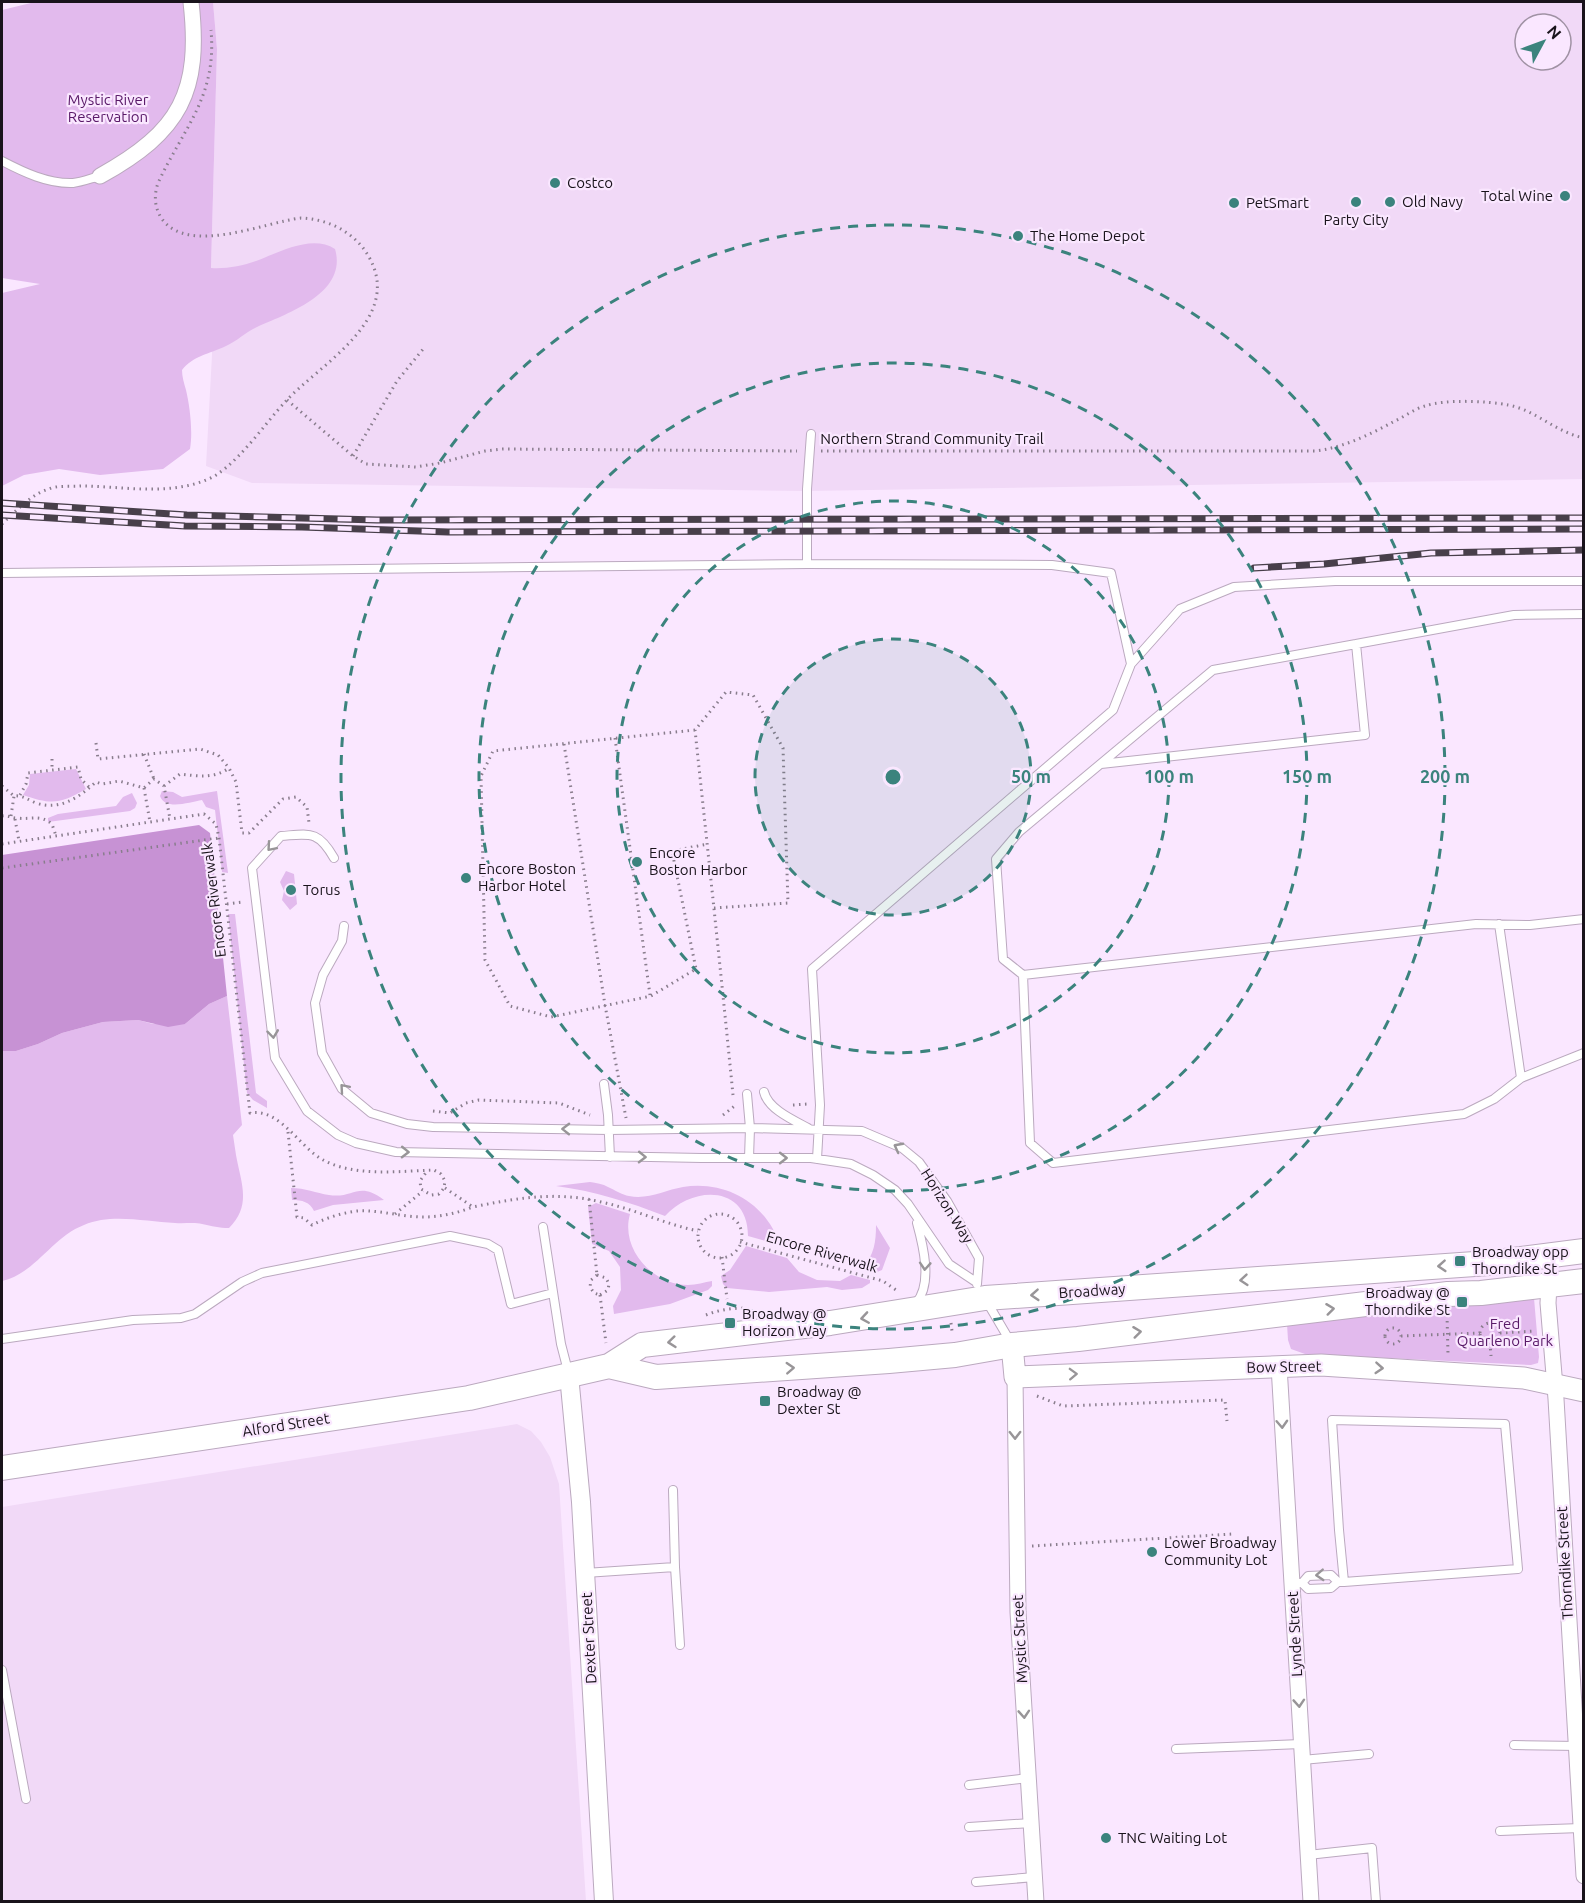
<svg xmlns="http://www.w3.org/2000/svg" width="1585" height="1903" font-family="Ubuntu,sans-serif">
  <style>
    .built { fill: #f1d9f7; fill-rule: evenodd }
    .green { fill: #e2baed }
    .water { fill: #c792d4 }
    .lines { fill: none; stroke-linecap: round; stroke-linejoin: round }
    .service-casing { stroke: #bba9bf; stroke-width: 10 }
    .minor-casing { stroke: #bba9bf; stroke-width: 17 }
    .tertiary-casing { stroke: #bba9bf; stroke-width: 20 }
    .secondary-casing { stroke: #bba9bf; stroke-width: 23 }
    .primary-casing { stroke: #bba9bf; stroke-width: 26 }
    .path { stroke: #897d8d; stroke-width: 3; stroke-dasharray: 1.5 4.5; stroke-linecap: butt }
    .service { stroke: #fff; stroke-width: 8 }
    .minor { stroke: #fff; stroke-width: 15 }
    .tertiary { stroke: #fff; stroke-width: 18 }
    .secondary { stroke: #fff; stroke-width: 21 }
    .primary { stroke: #fff; stroke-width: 24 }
    .rail-casing { stroke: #483f4a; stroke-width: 7 }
    .rail { stroke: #fae7ff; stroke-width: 4.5; stroke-dasharray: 14; stroke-linecap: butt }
    .oneway { stroke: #989598 }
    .ring { fill: none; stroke: #3b837d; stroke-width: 3; stroke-dasharray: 10 8 }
    .poi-dot { fill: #3b837d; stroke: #fae7ff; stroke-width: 2 }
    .labels { text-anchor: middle; stroke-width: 4.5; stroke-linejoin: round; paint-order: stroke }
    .park-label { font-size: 15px; fill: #591968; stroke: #fae7ff }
    .poi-label { font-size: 15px; fill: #19131b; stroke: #fae7ff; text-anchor: start }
    .street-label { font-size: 15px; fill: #19131b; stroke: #fae7ff }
    .centre { fill: #3b837d; stroke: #fae7ff; stroke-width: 3 }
    .ring-label { font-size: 18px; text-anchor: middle; font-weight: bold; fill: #3b837d; stroke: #fae7ff; stroke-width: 4.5; stroke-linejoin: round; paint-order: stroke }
  </style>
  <rect width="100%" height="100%" fill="#fae7ff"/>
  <path class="built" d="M213 2H1583V479L805 491 252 483 206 466 212 355 211 323 259 276 211 269 217 49ZM1525 24H1561V60H1525Z
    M517 1424 531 1431 541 1442 550 1457 559 1484 586 1901 2 1902V1507Z"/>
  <path class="green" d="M35 2H213L217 49 211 268C226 269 242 266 256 261 280 252 312 234 335 249 348 293 288 313 257 327 246 332 237 341 226 346 209 354 193 356 182 370 182 377 184 383 186 390 190 407 193 432 190 449L163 469 100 475 59 469 24 475 2 486V293L40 284 2 278V10Z
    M76 769 86 789C60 804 52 805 23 795L29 785 30 774Z
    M162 791 173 792 182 797 217 791 228 873 222 872 215 810 206 807 202 800C190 802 165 811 160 796Z
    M132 793 137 803 135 808 130 811 48 822V818L58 814 116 806 123 797Z
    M286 871 294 874 297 904 290 910 282 900 284 891 280 882Z
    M228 914H235L256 1093 267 1101V1108L253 1100 247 1093Z
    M227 996 242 1125 233 1135C234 1142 235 1148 236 1155 241 1183 252 1205 229 1228 219 1228 212 1226 202 1224 194 1222 184 1224 175 1223 146 1222 112 1213 84 1225 52 1237 35 1274 2 1281V1051H16L38 1044 62 1033 103 1022 138 1020 153 1024H185L209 1004Z
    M590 1182C596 1183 603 1184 608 1187 615 1190 622 1195 629 1196 648 1200 665 1190 683 1187 726 1180 767 1204 780 1245L748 1236C748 1185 693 1185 665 1216 629 1202 594 1191 556 1186Z
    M291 1188C305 1188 316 1193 329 1195 354 1199 358 1180 384 1200L333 1205 314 1211C310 1202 302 1200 292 1200Z
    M596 1203 630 1214C620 1249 653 1285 688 1285 696 1285 705 1282 712 1281V1286L708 1290 670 1304 614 1314 613 1306 621 1290 620 1267 609 1251 592 1244 588 1207Z
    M876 1225 890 1248 882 1270 877 1272 863 1268C874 1254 876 1243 876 1225Z
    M746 1246 787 1258 799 1272 817 1280 840 1281 851 1275 870 1280V1283L862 1288 842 1290 827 1287 769 1292 727 1288 723 1284 721 1276 730 1270Z
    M1534 1298 1539 1357 1538 1363 1531 1365 1305 1354 1291 1349 1288 1340 1287 1324Z"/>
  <path class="water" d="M199 825 210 833 227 996 209 1004 185 1024 168 1027 138 1020 103 1022 62 1033 38 1044 16 1051H2V855Z"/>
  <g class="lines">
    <g class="service-casing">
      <path id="service" d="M2 161C23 172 48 184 73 183 82 182 92 178 100 176
        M807 564V489L811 434
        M2 573 807 564 1052 565 1111 573 1131 664 1113 710 812 969 820 1105 817 1159
        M1356 644 1514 615 1584 614
        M1131 664 1180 609 1234 587 1335 581H1584
        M1101 764 1365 735 1356 644 1213 670 1019 832 996 859 1003 959 1023 975 1476 924 1530 925 1584 919
        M334 858C318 830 310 834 281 836L252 868 275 1058 307 1111 338 1135 356 1143 396 1152 702 1158H811L851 1164 873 1175 895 1190 908 1204 949 1264 976 1282
        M1499 924 1521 1078 1584 1053
        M344 926 342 941 323 975 315 1003 322 1053 342 1089 371 1113 407 1124 433 1127 609 1130 750 1128 862 1131 902 1148 919 1162 947 1201 979 1258 977 1284
        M1023 975 1030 1143 1053 1163 1464 1114 1494 1099 1521 1078
        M604 1084 608 1115 610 1157
        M764 1092C768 1109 793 1120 808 1128
        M747 1094 750 1128 749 1158
        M543 1227 561 1344 568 1371
        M987 1302 1010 1341
        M916 1303C933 1284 923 1245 917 1223
        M2 1339 133 1320 181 1318 195 1314 242 1282 262 1273 450 1236 488 1244 498 1250 511 1304 553 1293
        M673 1490 675 1567
        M585 1573 675 1567 680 1645
        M1292 1583H1302L1308 1589 1331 1588 1338 1582H1344L1518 1569 1505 1424 1332 1420 1339 1530 1344 1582
        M1302 1583 1308 1576 1331 1575 1338 1582
        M2 1670 26 1799
        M1514 1745 1579 1746
        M1176 1749 1301 1744
        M1302 1760 1369 1754
        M969 1785 1028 1778
        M969 1827 1031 1823
        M1500 1831 1581 1828
        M1308 1855 1372 1848 1376 1902
        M976 1882 1035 1877"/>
    </g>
    <g class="minor-casing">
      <path id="minor" d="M100 176C181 131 201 92 191 2
        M1549 1286 1548 1303 1556 1399 1584 1876
        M1279 1366 1311 1902
        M1015 1377 1018 1612 1036 1902"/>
    </g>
    <g class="tertiary-casing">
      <path id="tertiary" d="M569 1375 581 1502 604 1902"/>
    </g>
    <g class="secondary-casing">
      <path id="secondary" d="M1012 1345 1015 1377 1321 1365 1524 1378 1584 1391"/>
    </g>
    <g class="primary-casing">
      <path id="primary" d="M609 1366 656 1377 889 1361 955 1355 1012 1345 1078 1339 1448 1294 1481 1293 1584 1281
        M2 1468 469 1398 609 1366 642 1345 830 1323 985 1298 1489 1263 1584 1251"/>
    </g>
    <path class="path" d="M287 400 353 456 366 464 416 467 440 463 485 451 503 449 797 451
      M821 451H1315C1342 448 1369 435 1393 422 1404 417 1414 409 1425 406 1444 399 1488 401 1508 405 1536 410 1555 432 1584 438
      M353 456 397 381 424 348
      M2 524C15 512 31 494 49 489 58 485 70 487 80 486 121 486 167 496 206 480 234 470 265 423 286 401 320 364 404 319 369 257 355 232 328 219 301 218 265 222 189 256 162 219 154 207 154 195 158 183 184 127 217 97 211 30
      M695 730 493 751 481 776 485 960 510 1006 551 1017 651 996 696 969 672 851 708 844
      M615 738 650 995
      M96 743 98 759 200 749 218 755 229 768 236 782 242 833H249L283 799 296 797 307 807 309 823
      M564 744 605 1005 626 1118
      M144 754 154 779
      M52 759V770
      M2 786 14 796C23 795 28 800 36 803 61 811 79 797 96 782L102 784 119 781 144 788 154 779 164 786 170 819
      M164 786 180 774C198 776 214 779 229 768
      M144 788 150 822
      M20 795 26 784 28 773 78 767 81 779 90 788
      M2 816C8 815 11 818 17 818 31 820 40 814 52 824L56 836
      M11 816 14 796
      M15 819 19 841
      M2 844 204 814 216 824 219 838 250 1113C281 1108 299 1148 325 1161 357 1177 400 1171 434 1170L441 1174 445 1181 444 1188 439 1194 431 1195 421 1189 420 1181 427 1171
      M2 868 219 838
      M227 904 243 902
      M714 908 788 903 783 748 753 695 726 692 695 730C708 852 721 973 733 1095
      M793 1105 808 1104
      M433 1111 450 1113 466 1103 479 1100 559 1103 590 1115
      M723 1115 736 1105
      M288 1132 297 1217 304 1218 312 1225C326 1218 341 1213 357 1211 374 1210 391 1214 408 1216 431 1219 452 1215 473 1207
      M445 1188 473 1207C516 1198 557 1191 601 1202 634 1209 665 1224 698 1231
      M589 1199 597 1275
      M395 1214 423 1191
      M698 1236a22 22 0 1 1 44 0a22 22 0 1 1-44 0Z
      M740 1242 883 1281 896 1290
      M722 1257 727 1299
      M597 1275 606 1278 609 1284 608 1290 600 1295
      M597 1275 591 1280 590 1287 594 1293 600 1295
      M600 1295 606 1343
      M706 1315C721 1309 737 1307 753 1309
      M1447 1315 1448 1354
      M951 1323 952 1331
      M1480 1333a10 10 0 1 1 20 0a10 10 0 1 1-20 0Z
      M1385 1336a8 8 0 1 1 16 0a8 8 0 1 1-16 0Z
      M1500 1333 1535 1331
      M1401 1336 1480 1333
      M1490 1343 1491 1356
      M1037 1396 1063 1406 1225 1400 1227 1421
      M1032 1546 1233 1534"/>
    <use href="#service" class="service"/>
    <use href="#minor" class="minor"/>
    <use href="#tertiary" class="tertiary"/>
    <use href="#secondary" class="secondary"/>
    <use href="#primary" class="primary"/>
    <g class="rail-casing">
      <path id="rail" d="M2 503 187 515 377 520 1584 518
        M2 515 185 526 302 527 448 532 1584 529
        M1254 568 1324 564 1431 553 1584 550"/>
    </g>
    <use href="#rail" class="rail"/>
  </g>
  <defs><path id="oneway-chevron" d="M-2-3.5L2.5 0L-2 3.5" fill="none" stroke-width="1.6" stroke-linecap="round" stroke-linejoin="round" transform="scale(1.5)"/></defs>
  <g class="oneway">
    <use href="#oneway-chevron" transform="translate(271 847) rotate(131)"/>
    <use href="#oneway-chevron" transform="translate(273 1034) rotate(83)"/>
    <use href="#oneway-chevron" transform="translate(344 1088) rotate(-131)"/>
    <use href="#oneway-chevron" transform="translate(566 1129) rotate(-179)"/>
    <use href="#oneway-chevron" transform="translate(898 1147) rotate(-152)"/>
    <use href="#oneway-chevron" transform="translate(405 1152) rotate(1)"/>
    <use href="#oneway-chevron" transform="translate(642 1157) rotate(1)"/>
    <use href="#oneway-chevron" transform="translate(783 1158)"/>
    <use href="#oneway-chevron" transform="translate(925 1266) rotate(94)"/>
    <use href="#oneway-chevron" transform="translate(1442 1266) rotate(176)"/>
    <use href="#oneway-chevron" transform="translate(1244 1280) rotate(175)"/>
    <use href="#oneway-chevron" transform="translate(1035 1295) rotate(176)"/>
    <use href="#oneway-chevron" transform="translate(1330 1309) rotate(-7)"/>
    <use href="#oneway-chevron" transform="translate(865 1318) rotate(171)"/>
    <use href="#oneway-chevron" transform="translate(1137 1332) rotate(-7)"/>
    <use href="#oneway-chevron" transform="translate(672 1342) rotate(174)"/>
    <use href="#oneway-chevron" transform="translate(790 1368) rotate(-3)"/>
    <use href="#oneway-chevron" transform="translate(1379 1368) rotate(4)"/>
    <use href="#oneway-chevron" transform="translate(1073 1374) rotate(-2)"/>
    <use href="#oneway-chevron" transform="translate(1282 1424) rotate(87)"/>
    <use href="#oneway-chevron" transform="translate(1015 1435) rotate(89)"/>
    <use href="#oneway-chevron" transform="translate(1320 1575) rotate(177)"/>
    <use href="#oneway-chevron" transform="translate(1299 1703) rotate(86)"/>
    <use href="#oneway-chevron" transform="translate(1024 1714) rotate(86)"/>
  </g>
  <circle cx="893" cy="777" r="138" fill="#3b837d" fill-opacity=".12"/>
  <g class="ring">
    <circle cx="893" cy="777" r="138"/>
    <circle cx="893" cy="777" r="276"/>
    <circle cx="893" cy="777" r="414"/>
    <circle cx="893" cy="777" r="552"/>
  </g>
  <g class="poi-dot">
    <circle cx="555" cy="183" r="6"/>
    <circle cx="1565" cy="196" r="6"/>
    <circle cx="1356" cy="202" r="6"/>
    <circle cx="1390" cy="202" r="6"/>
    <circle cx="1234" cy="203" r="6"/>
    <circle cx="1018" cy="236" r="6"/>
    <circle cx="637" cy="862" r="6"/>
    <circle cx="466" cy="878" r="6"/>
    <circle cx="291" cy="890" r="6"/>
    <rect x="1454" y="1255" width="12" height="12" rx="3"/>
    <rect x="1456" y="1296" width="12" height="12" rx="3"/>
    <rect x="724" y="1317" width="12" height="12" rx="3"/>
    <rect x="759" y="1395" width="12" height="12" rx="3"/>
    <circle cx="1152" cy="1552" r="6"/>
    <circle cx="1106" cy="1838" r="6"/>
  </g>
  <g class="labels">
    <g class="park-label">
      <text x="108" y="105">Mystic River<tspan x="108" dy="17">Reservation</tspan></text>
      <text x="1505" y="1329">Fred<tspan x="1505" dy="17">Quarleno Park</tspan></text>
    </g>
    <g class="poi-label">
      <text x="567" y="188">Costco</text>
      <text x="1553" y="201" text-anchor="end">Total Wine</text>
      <text x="1402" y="207">Old Navy</text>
      <text x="1246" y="208">PetSmart</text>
      <text x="1356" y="225" text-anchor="middle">Party City</text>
      <text x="1030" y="241">The Home Depot</text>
      <text x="649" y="858">Encore<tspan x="649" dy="17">Boston Harbor</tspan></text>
      <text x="478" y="874">Encore Boston<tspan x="478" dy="17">Harbor Hotel</tspan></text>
      <text x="303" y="895">Torus</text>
      <text x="1472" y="1257">Broadway opp<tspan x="1472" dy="17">Thorndike St</tspan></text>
      <text x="1450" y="1298" text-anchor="end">Broadway @<tspan x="1450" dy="17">Thorndike St</tspan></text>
      <text x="742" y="1319">Broadway @<tspan x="742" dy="17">Horizon Way</tspan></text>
      <text x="777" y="1397">Broadway @<tspan x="777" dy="17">Dexter St</tspan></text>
      <text x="1164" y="1548">Lower Broadway<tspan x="1164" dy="17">Community Lot</tspan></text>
      <text x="1118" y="1843">TNC Waiting Lot</text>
    </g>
    <g class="street-label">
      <text x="932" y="444">Northern Strand Community Trail</text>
      <text transform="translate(214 900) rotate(-97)" y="5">Encore Riverwalk</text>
      <text transform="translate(947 1206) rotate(58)" y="5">Horizon Way</text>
      <text transform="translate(822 1252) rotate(16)" y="5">Encore Riverwalk</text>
      <text transform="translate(1092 1291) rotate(-4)" y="5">Broadway</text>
      <text transform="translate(1284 1367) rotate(-1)" y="5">Bow Street</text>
      <text transform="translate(286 1425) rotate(-9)" y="5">Alford Street</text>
      <text transform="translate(1565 1563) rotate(-93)" y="5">Thorndike Street</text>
      <text transform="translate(1295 1634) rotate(-93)" y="5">Lynde Street</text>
      <text transform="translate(589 1638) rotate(-93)" y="5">Dexter Street</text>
      <text transform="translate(1020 1639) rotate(-93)" y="5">Mystic Street</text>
    </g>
  </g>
  <circle cx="893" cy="777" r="9" class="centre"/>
  <g class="ring-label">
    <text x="1031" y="783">50 m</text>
    <text x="1169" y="783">100 m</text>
    <text x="1307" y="783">150 m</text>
    <text x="1445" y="783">200 m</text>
  </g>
  <rect width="1585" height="1903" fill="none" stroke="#19131b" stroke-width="6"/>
  <g transform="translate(1543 42) rotate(49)"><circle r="28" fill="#fae7ff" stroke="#a092a4" stroke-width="1.5"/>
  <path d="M0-4.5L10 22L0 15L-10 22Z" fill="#3b837d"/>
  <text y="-9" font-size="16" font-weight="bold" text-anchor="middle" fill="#19131b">N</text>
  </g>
</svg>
